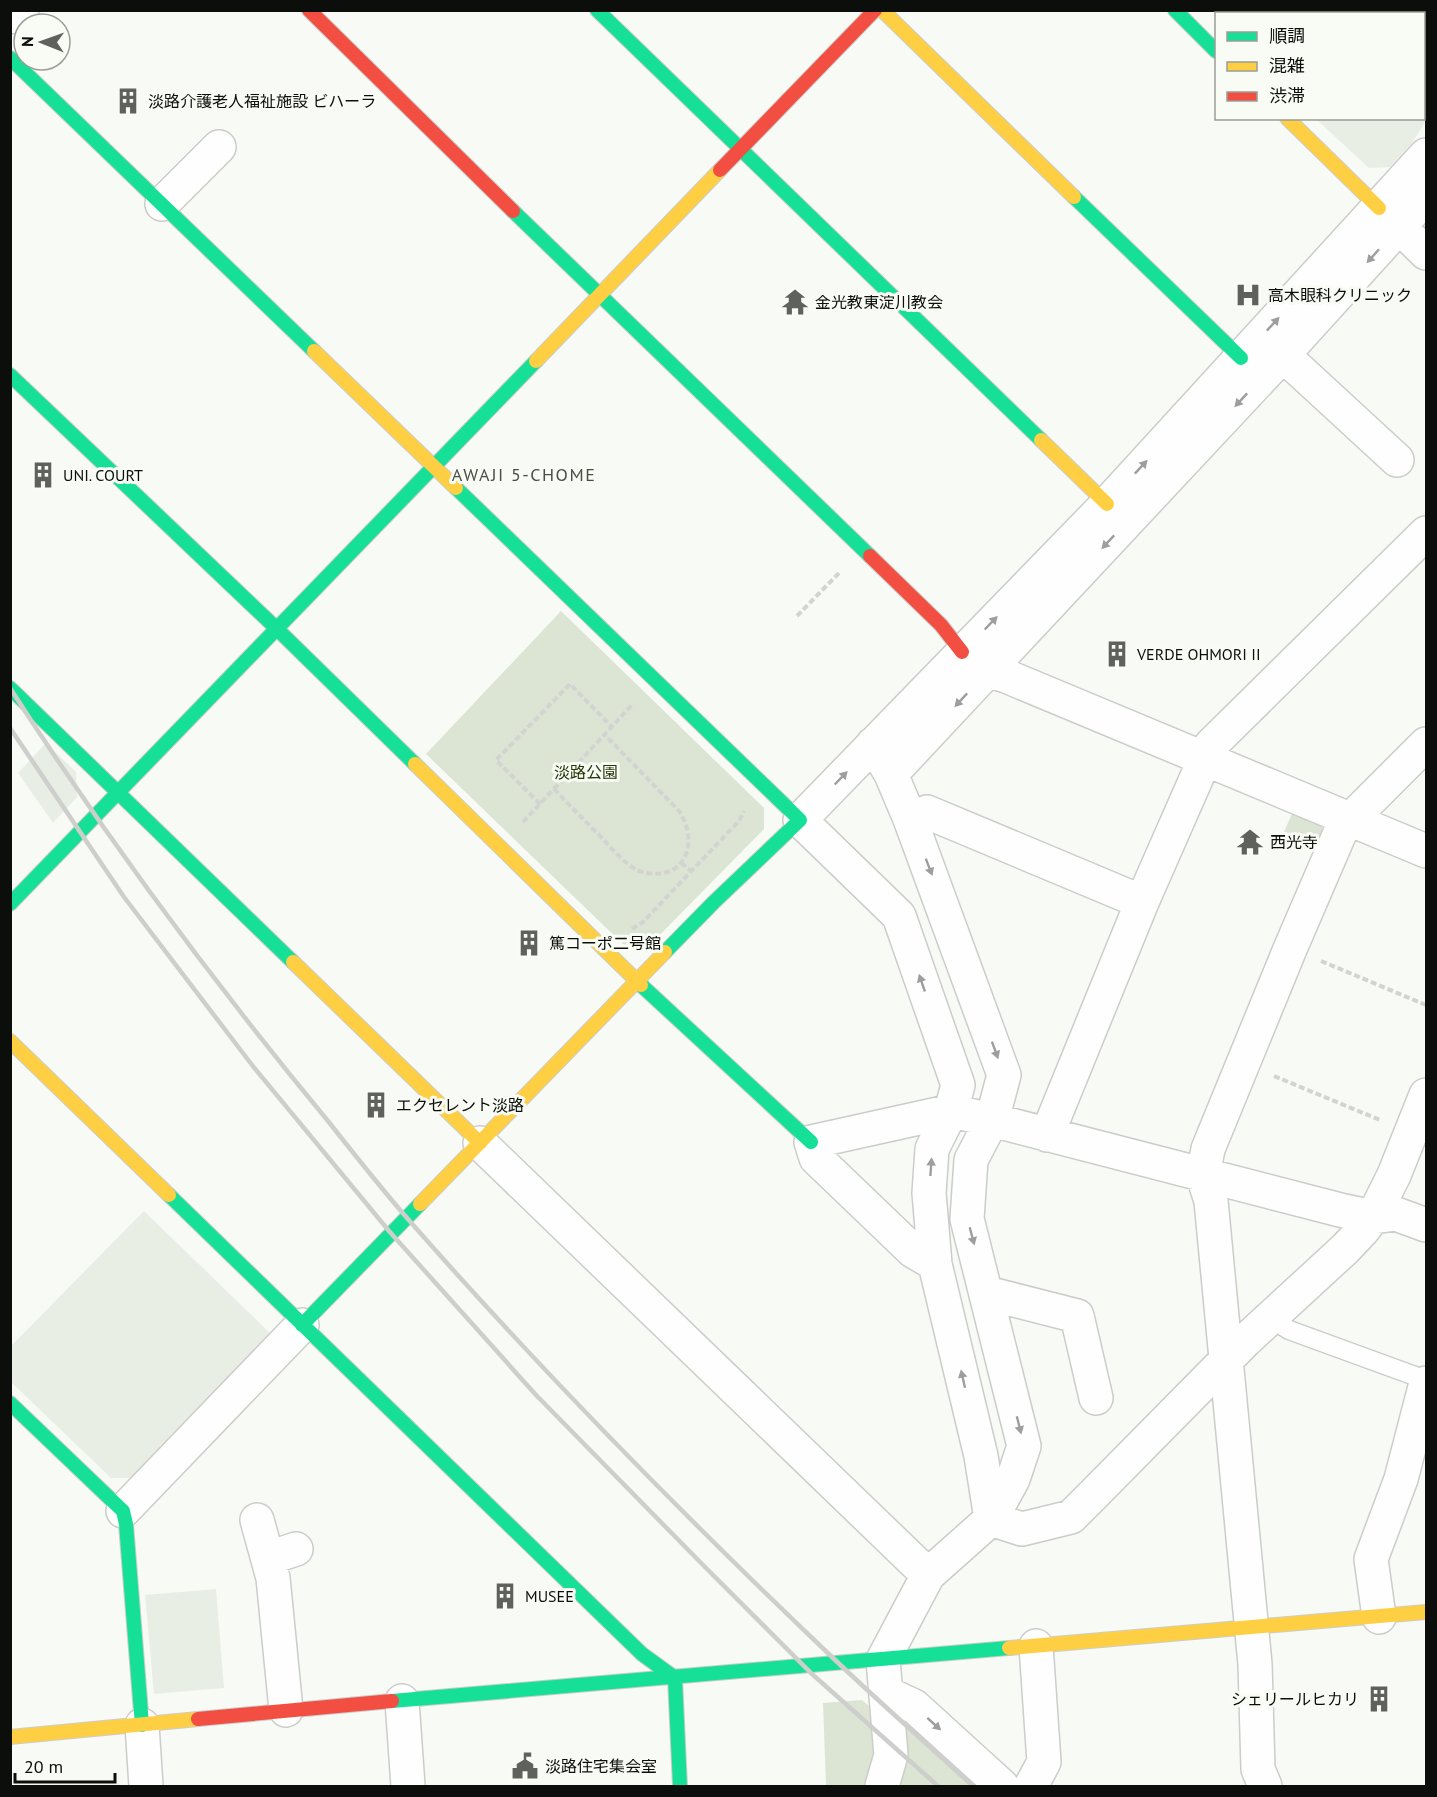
<svg xmlns="http://www.w3.org/2000/svg" width="1437" height="1797" font-family="'PT Sans','Noto Sans JP',sans-serif">
  <style>
    .built { fill: #e9eee4 }
    .green { fill: #dce5d3 }
    .lines { fill: none; stroke-linecap: round; stroke-linejoin: round }
    .lane-casing { stroke: #cbcdca; stroke-width: 21 }
    .street-casing { stroke: #cbcdca; stroke-width: 36 }
    .fast-casing { stroke: #cbcdca; stroke-width: 16 }
    .slow-casing { stroke: #cbcdca; stroke-width: 16 }
    .jam-casing { stroke: #cbcdca; stroke-width: 16 }
    .path { stroke: #d3d3d2; stroke-width: 4; stroke-dasharray: 6 3; stroke-linecap: butt }
    .lane { stroke: #fefefe; stroke-width: 18 }
    .street { stroke: #fefefe; stroke-width: 33 }
    .fast { stroke: #16e098; stroke-width: 14 }
    .slow { stroke: #ffcf43; stroke-width: 14 }
    .jam { stroke: #f24e42; stroke-width: 14 }
    .rail { stroke: #cececd; stroke-width: 4.5 }
    .oneway { fill: #9d9e9d }
    .labels { text-anchor: middle; stroke-width: 6; stroke-linejoin: round; paint-order: stroke }
    .poi-label { font-size: 16px; fill: #0c0e0b; stroke: #f8fcf4; text-anchor: start }
    .park-label { font-size: 16px; fill: #253709; stroke: #f8fcf4 }
    .neighbourhood-label { font-size: 18px; letter-spacing: 1.5px; fill: #4b4e47; stroke: #f8fcf4 }
  </style>
  <rect width="100%" height="100%" fill="#f8faf6"/>
  <path class="built" d="M1424 92 1426 94V120L1413 142 1390 167 1369 168 1316 119 1424 118Z
    M46 743 76 772 77 797 53 823 18 773Z
    M144 1211 272 1335 132 1478H111L11 1382 10 1347Z
    M216 1589 224 1688 154 1694 145 1595Z"/>
  <path class="green" d="M561 611 764 808V829L647 948H627L426 754Z
    M1294 809 1316 818 1323 829 1315 847 1283 834Z
    M862 1700 877 1713 880 1756 871 1786H826L823 1703Z
    M906 1717 982 1786H893L899 1721Z"/>
  <g class="lines">
    <g class="lane-casing">
      <path id="lane" d="M1271 1318 1289 1330 1426 1380"/>
    </g>
    <g class="street-casing">
      <path id="street" d="M10 17 22 10
        M162 204 219 147
        M1385 213 1426 253
        M1283 355 1397 460
        M971 662 976 667 1006 676 1426 851
        M873 744 891 774 910 819 1004 1075 992 1120 971 1160 967 1219 1024 1446 1013 1479 991 1519 928 1575 883 1660 891 1755 882 1786
        M891 774 1283 355 1426 197
        M910 819 927 812 1142 902
        M1047 1135 1142 902 1211 745 1426 533
        M480 1143 928 1575
        M935 1264 913 1251 816 1158 811 1142 951 1111 992 1120 1344 1211 1373 1217 1396 1214 1426 1225
        M987 1293 1077 1316 1096 1398
        M123 1511 302 1325
        M991 1519 981 1456 935 1264 929 1193 932 1149 951 1111 958 1085 899 916 800 820 1107 504 1426 155
        M991 1519 1022 1529 1071 1517 1092 1496 1245 1341 1345 1249 1363 1230 1373 1217 1394 1175 1426 1095
        M257 1520 273 1578 286 1710
        M269 1558 296 1549
        M1379 1617 1371 1559 1401 1479 1426 1383
        M886 1693 914 1706 1002 1786
        M402 1701 408 1786
        M142 1725 146 1786
        M1031 1786 1044 1762 1036 1646
        M1265 1786 1258 1769 1255 1664 1211 1201 1203 1176 1208 1149 1290 949 1340 833 1350 820 1426 744"/>
    </g>
    <g class="fast-casing">
      <path id="fast" d="M597 10 1041 440
        M1175 10 1216 51
        M10 58 314 351
        M1074 197 1241 358
        M513 211 870 556
        M10 375 276 628 415 764
        M456 488 800 820 714 902 665 952
        M10 688 293 962
        M10 904 536 361
        M641 985 811 1142
        M169 1195 642 1654 675 1678
        M302 1325 420 1204
        M10 1403 123 1511 126 1524 142 1725
        M675 1678 680 1786
        M392 1701 1009 1648"/>
    </g>
    <g class="slow-casing">
      <path id="slow" d="M882 10 1074 197
        M1287 118 1379 208
        M314 351 456 488
        M536 361 720 170
        M1041 440 1107 504
        M415 764 641 985
        M293 962 480 1143
        M10 1041 169 1195
        M420 1204 665 952
        M1009 1648 1426 1612
        M10 1737 198 1719"/>
    </g>
    <g class="jam-casing">
      <path id="jam" d="M309 10 513 211
        M720 170 875 10
        M870 556 941 625 962 652
        M198 1719 392 1701"/>
    </g>
    <path class="path" d="M797 616 839 573
      M554 789C570 806 586 822 603 839 613 850 624 863 637 870 652 877 674 875 683 860 693 845 688 826 680 812L605 735
      M540 804 496 760 570 684 612 727
      M523 822 632 705
      M681 863 691 871
      M632 929 643 922 739 821 744 811
      M1321 961 1426 1005
      M1274 1076 1380 1120"/>
    <use href="#lane" class="lane"/>
    <use href="#street" class="street"/>
    <use href="#fast" class="fast"/>
    <use href="#slow" class="slow"/>
    <use href="#jam" class="jam"/>
    <path class="rail" d="M10 688C107 839 214 983 328 1121 354 1154 380 1187 407 1218 541 1371 685 1517 832 1657 878 1701 926 1743 973 1786
      M10 728 124 897 252 1065 389 1231 536 1395 704 1566 812 1674 938 1786"/>
  </g>
  <defs><path id="oneway-solid" d="M-6-.8H1V-3.2L6.5 0L1 3.2V.8H-6Z" transform="scale(1.5)"/></defs>
  <g class="oneway">
    <use href="#oneway-solid" transform="translate(1373 256) rotate(132)"/>
    <use href="#oneway-solid" transform="translate(1273 324) rotate(-47)"/>
    <use href="#oneway-solid" transform="translate(1241 400) rotate(133)"/>
    <use href="#oneway-solid" transform="translate(1141 467) rotate(-47)"/>
    <use href="#oneway-solid" transform="translate(1108 542) rotate(133)"/>
    <use href="#oneway-solid" transform="translate(991 623) rotate(-46)"/>
    <use href="#oneway-solid" transform="translate(961 700) rotate(133)"/>
    <use href="#oneway-solid" transform="translate(841 778) rotate(-46)"/>
    <use href="#oneway-solid" transform="translate(929 867) rotate(69)"/>
    <use href="#oneway-solid" transform="translate(922 983) rotate(-109)"/>
    <use href="#oneway-solid" transform="translate(995 1050) rotate(70)"/>
    <use href="#oneway-solid" transform="translate(931 1167) rotate(-86)"/>
    <use href="#oneway-solid" transform="translate(972 1236) rotate(75)"/>
    <use href="#oneway-solid" transform="translate(963 1379) rotate(-103)"/>
    <use href="#oneway-solid" transform="translate(1019 1425) rotate(76)"/>
    <use href="#oneway-solid" transform="translate(934 1724) rotate(42)"/>
  </g>
  <defs>
    <g id="building-bare" transform="scale(2.07)"><path d="M-4-6H4V6H1V3H-1V6H-4ZM-2.5-4.3h1.7v1.8h-1.7ZM.8-4.3h1.7v1.8H.8ZM-2.5-1h1.7V.8h-1.7ZM.8-1h1.7V.8H.8Z" fill="#5f615d" stroke="#f8fcf4" stroke-width="2.5" paint-order="stroke"/></g>
    <g id="hospital-bare" transform="scale(2.07)"><path d="M-5-5h3v3.5h4V-5h3V5h-3V1.5h-4V5h-3Z" fill="#5f615d" stroke="#f8fcf4" stroke-width="2.5" paint-order="stroke"/></g>
    <g id="temple-bare" transform="scale(2.07)"><path d="M0-6L5-2H3V0L6.5 2.5H4V6H1.5V3h-3V6H-4V2.5H-6.5L-3 0V-2H-5Z" fill="#5f615d" stroke="#f8fcf4" stroke-width="2.5" paint-order="stroke"/></g>
    <g id="civic-bare" transform="scale(2.07)"><path d="M-.6-6.5H3V-4.5H.6V-3L4-1V1h2V6H-6V1h2V-1L-.6-3ZM-1.2 2.5V6h2.4V2.5Z" fill="#5f615d" stroke="#f8fcf4" stroke-width="2.5" paint-order="stroke"/></g>
  </defs>
  <g fill-rule="evenodd">
    <use href="#building-bare" x="128" y="101"/>
    <use href="#hospital-bare" x="1248" y="295"/>
    <use href="#temple-bare" x="795" y="302"/>
    <use href="#building-bare" x="43" y="475"/>
    <use href="#building-bare" x="1117" y="654"/>
    <use href="#temple-bare" x="1250" y="842"/>
    <use href="#building-bare" x="529" y="943"/>
    <use href="#building-bare" x="376" y="1105"/>
    <use href="#building-bare" x="505" y="1596"/>
    <use href="#building-bare" x="1379" y="1699"/>
    <use href="#civic-bare" x="525" y="1766"/>
  </g>
  <g class="labels">
    <g class="poi-label">
      <text x="148" y="107">淡路介護老人福祉施設 ビハーラ</text>
      <text x="1268" y="301">高木眼科クリニック</text>
      <text x="815" y="308">金光教東淀川教会</text>
      <text x="63" y="481">UNI. COURT</text>
      <text x="1137" y="660">VERDE OHMORI II</text>
      <text x="1270" y="848">西光寺</text>
      <text x="549" y="949">篤コーポ二号館</text>
      <text x="396" y="1111">エクセレント淡路</text>
      <text x="525" y="1602">MUSEE</text>
      <text x="1359" y="1705" text-anchor="end">シェリールヒカリ</text>
      <text x="545" y="1772">淡路住宅集会室</text>
    </g>
    <g class="park-label">
      <text x="586" y="778">淡路公園</text>
    </g>
    <g class="neighbourhood-label">
      <text x="524" y="481">AWAJI 5-CHOME</text>
    </g>
  </g>
  <rect width="1437" height="1797" fill="none" stroke="#0c0e0b" stroke-width="24"/>
  <rect x="1215" y="12" width="210" height="108" fill="#f8fcf4" stroke="#9a9d97" stroke-width="1.5"/>
  <rect x="1227" y="32" width="30" height="9" fill="#16e098" stroke="#9a9d97" stroke-width="1.5"/>
  <text x="1269" y="42" font-size="18" fill="#0c0e0b">順調</text>
  <rect x="1227" y="62" width="30" height="9" fill="#ffcf43" stroke="#9a9d97" stroke-width="1.5"/>
  <text x="1269" y="72" font-size="18" fill="#0c0e0b">混雑</text>
  <rect x="1227" y="92" width="30" height="9" fill="#f24e42" stroke="#9a9d97" stroke-width="1.5"/>
  <text x="1269" y="102" font-size="18" fill="#0c0e0b">渋滞</text>
  <g transform="translate(42 42) rotate(271)"><circle r="28" fill="#f8fcf4" stroke="#9a9d97" stroke-width="1.5"/>
  <path d="M0-4.5L10 22L0 15L-10 22Z" fill="#5f615d"/>
  <text y="-9" font-size="16" font-weight="bold" text-anchor="middle" fill="#0c0e0b">N</text>
  </g>
  <path d="M15 1773v9h100v-9" fill="none" stroke="#0c0e0b" stroke-width="3"/>
  <text x="24" y="1773" font-size="18" fill="#0c0e0b" stroke="#f8fcf4" stroke-width="4.5" paint-order="stroke">20 m</text>
</svg>
